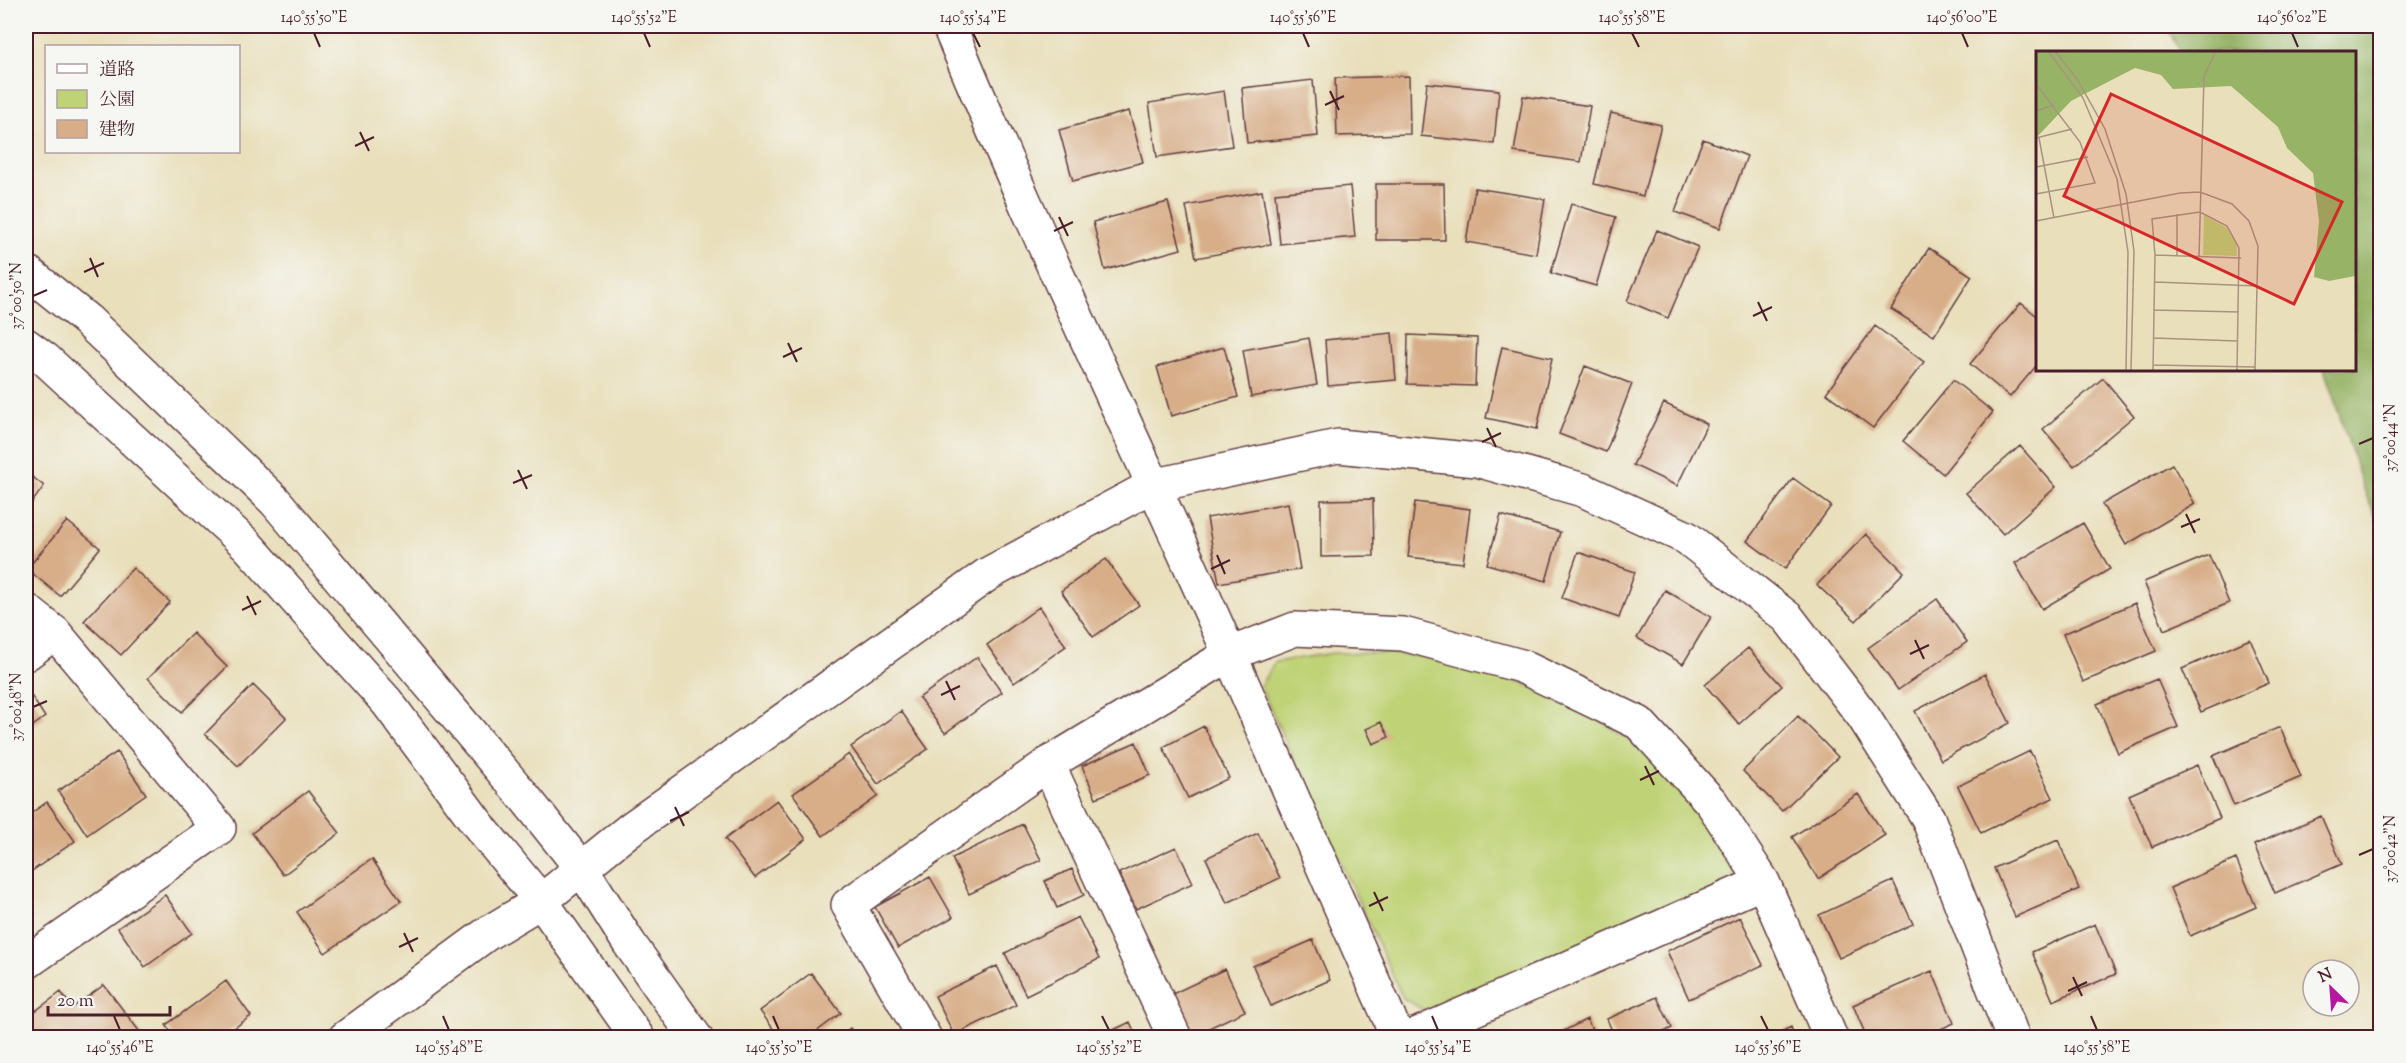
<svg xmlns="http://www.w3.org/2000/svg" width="2406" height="1063" font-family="'Sorts Mill Goudy','Noto Serif JP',serif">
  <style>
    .green { fill: #bfd275; stroke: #847850; stroke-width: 1.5 }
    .forest { fill: #97b466; stroke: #706a48; stroke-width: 1.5 }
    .building { fill: #d8ae89 }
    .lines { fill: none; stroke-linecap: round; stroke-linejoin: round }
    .street-casing { stroke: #623c41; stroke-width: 36 }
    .secondary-casing { stroke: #623c41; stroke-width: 36 }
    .street { stroke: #fff; stroke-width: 33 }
    .secondary { stroke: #fff; stroke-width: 33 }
    .ticks { fill: none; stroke: #4a1f2b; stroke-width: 2 }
    .inset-road { fill: none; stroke: #a99281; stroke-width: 1.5 }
    .view { fill: #d62828; fill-opacity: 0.15; stroke: #d62828; stroke-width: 3 }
    .inset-edge { fill: none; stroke: #4a1f2b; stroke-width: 3 }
    .neatline { fill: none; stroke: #4a1f2b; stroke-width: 2 }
    .ticks-label { font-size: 15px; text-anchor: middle; fill: #4a1f2b }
  </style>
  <rect width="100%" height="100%" fill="#f6f6f2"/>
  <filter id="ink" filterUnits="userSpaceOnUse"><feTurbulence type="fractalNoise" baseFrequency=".0167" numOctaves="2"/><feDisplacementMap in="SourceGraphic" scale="12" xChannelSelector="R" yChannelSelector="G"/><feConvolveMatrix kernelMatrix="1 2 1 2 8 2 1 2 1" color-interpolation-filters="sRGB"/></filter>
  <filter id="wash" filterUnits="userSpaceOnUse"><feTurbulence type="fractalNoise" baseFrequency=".008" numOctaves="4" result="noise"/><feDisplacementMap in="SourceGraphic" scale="24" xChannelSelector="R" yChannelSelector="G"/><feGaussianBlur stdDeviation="1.35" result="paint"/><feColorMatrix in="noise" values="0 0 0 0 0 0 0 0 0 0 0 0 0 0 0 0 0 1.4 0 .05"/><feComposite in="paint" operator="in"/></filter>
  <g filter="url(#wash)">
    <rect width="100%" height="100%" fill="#e9dfbb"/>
    <path class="green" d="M1334 653C1355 653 1377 652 1398 654 1496 662 1621 714 1684 791 1703 815 1718 842 1736 866L1729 887 1427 1012 1403 998 1260 686 1275 662Z"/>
    <path class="forest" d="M2166 26H2380V525L2367 498 2324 369H2354V52H2180Z"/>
    <g id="blocks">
      <path class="building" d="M1409 76 1410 134 1337 136 1335 78Z
        M1313 80 1318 136 1247 143 1242 88Z
        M1427 83 1499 90 1494 144 1421 136Z
        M1224 91 1232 146 1157 157 1149 103Z
        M1523 96 1590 106 1581 162 1514 152Z
        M1129 111 1143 162 1073 181 1059 130Z
        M1611 113 1661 125 1643 196 1594 184Z
        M1703 139 1747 156 1720 228 1675 212Z
        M1376 184H1444L1445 240H1376Z
        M1350 186 1355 237 1280 244 1275 193Z
        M1475 188 1545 199 1536 254 1466 242Z
        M1262 191 1271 244 1196 258 1186 206Z
        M1168 202 1181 249 1105 270 1093 222Z
        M1571 204 1616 217 1596 286 1551 273Z
        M1657 230 1698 247 1668 318 1627 301Z
        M1929 248 1972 276 1934 336 1891 309Z
        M2021 303 2037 316V365L2010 397 1970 364Z
        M1875 326 1924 362 1873 428 1826 393Z
        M1392 333 1396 380 1328 386 1325 340Z
        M1408 335 1477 338 1475 386 1407 384Z
        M1309 338 1317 385 1251 397 1243 350Z
        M1224 347 1238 397 1171 416 1157 367Z
        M1502 347 1552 358 1537 429 1486 418Z
        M1585 366 1632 384 1606 452 1559 434Z
        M2103 378 2134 416 2074 466 2043 429Z
        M1953 380 1993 412 1943 474 1903 441Z
        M1664 403 1707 424 1677 486 1633 465Z
        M2020 446 2056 487 2003 534 1966 493Z
        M2172 464 2195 504 2126 545 2102 504Z
        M26 472 44 486 26 511Z
        M1793 478 1831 506 1785 569 1747 541Z
        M1373 499 1374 556 1321 557V500Z
        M1415 502 1470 509 1463 563 1408 557Z
        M1288 503 1300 569 1219 583 1207 518Z
        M1501 515 1560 532 1546 581 1487 564Z
        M67 521 100 548 60 596 27 569Z
        M2083 523 2110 569 2042 609 2015 563Z
        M1866 534 1904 572 1856 621 1817 585Z
        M1578 552 1635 572 1619 618 1562 598Z
        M2209 555 2229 603 2164 630 2144 582Z
        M1106 559 1139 605 1093 637 1061 591Z
        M133 568 170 602 121 655 84 621Z
        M1665 590 1711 617 1683 664 1637 638Z
        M1937 599 1967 642 1898 690 1868 648Z
        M2135 603 2156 651 2083 682 2063 634Z
        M1039 607 1066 646 1014 683 987 645Z
        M193 633 227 667 182 712 148 678Z
        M2250 639 2269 683 2201 712 2182 669Z
        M1748 648 1782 686 1739 724 1705 685Z
        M977 657 1002 692 945 733 919 698Z
        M1985 674 2010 723 1941 760 1915 711Z
        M2157 679 2178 727 2118 753 2097 704Z
        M253 685 286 718 238 766 205 734Z
        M26 688 45 717 26 731Z
        M901 711 928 749 878 784 851 747Z
        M1798 716 1838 757 1782 811 1743 771Z
        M1381 722 1389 737 1373 744 1366 729Z
        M1204 726 1229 778 1188 798 1163 747Z
        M2280 727 2301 777 2234 806 2213 756Z
        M1136 742 1150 775 1096 798 1082 766Z
        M2030 751 2053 798 1981 833 1958 786Z
        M117 752 146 794 87 835 58 791Z
        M849 754 878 796 823 836 793 794Z
        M2197 765 2220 818 2152 847 2129 795Z
        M308 791 340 833 283 875 252 833Z
        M1858 794 1885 835 1818 879 1792 837Z
        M777 800 806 839 755 878 725 839Z
        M47 802 75 841 26 875V817Z
        M2321 816 2342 864 2275 893 2254 845Z
        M1023 824 1041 860 969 894 952 858Z
        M1258 833 1280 878 1227 903 1206 858Z
        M2058 840 2079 889 2015 917 1994 868Z
        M1176 847 1193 883 1136 909 1119 873Z
        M372 859 401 901 325 953 297 912Z
        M2236 859 2256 907 2190 936 2170 888Z
        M1072 869 1084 895 1057 908 1045 881Z
        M930 877 953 917 898 948 875 907Z
        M1893 881 1913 924 1839 958 1819 915Z
        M165 895 192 933 145 967 118 928Z
        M1078 917 1099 959 1026 995 1005 953Z
        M1740 917 1763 965 1689 999 1667 951Z
        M2095 924 2116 974 2053 1001 2032 952Z
        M1313 940 1330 980 1271 1006 1253 966Z
        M997 966 1016 1005 954 1035 935 996Z
        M1225 969 1245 1011 1190 1037 1170 995Z
        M1932 971 1954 1023 1920 1038H1867L1853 1005Z
        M811 973 841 1013 808 1038H780L760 1011Z
        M226 981 251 1016 220 1038H175L166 1025Z
        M104 985 143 1036 141 1038H26V1018L61 992 72 1008Z
        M1657 997 1672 1028 1652 1038H1615L1607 1019Z
        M1587 1019 1596 1038H1550Z
        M1130 1022 1137 1038H1097Z
        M1791 1027 1795 1038H1768Z
        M850 1028 857 1038H837Z"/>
    </g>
  </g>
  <g filter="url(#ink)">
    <use href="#blocks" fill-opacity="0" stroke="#623c41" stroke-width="1.5"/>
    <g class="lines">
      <g class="street-casing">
        <path id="street" d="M949 26C1037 238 1137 445 1230 655 1287 782 1342 910 1398 1038
          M26 610 55 633 219 828 26 963
          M26 654 55 633
          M1048 764 1175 1038
          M925 1038 848 905 1048 764 1230 654 1295 629 1403 634 1521 666 1639 723 1712 803 1763 882 1831 1038
          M1409 1038 1763 882"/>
      </g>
      <g class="secondary-casing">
        <path id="secondary" d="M26 271 87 320 275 501 526 799 582 869 629 943 696 1038
          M26 345 45 359 247 545 387 702 483 831 541 901 638 1038
          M345 1038 488 933 541 901 629 830 988 574 1152 486 1338 446 1477 460 1583 490 1687 538 1788 618 1863 716 1928 818 2013 1038"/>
      </g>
      <use href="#street" class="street"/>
      <use href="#secondary" class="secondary"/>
    </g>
  </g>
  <path class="ticks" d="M314 33 320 47M644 33 650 47M973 33 980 47M1303 33 1309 47M1632 33 1639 47M1962 33 1968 47M2292 33 2298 47M1330 91 1339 110M1325 105 1344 96M360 132 369 151M355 146 374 137M1059 217 1068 236M1054 231 1073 222M90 258 98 277M84 272 104 263M33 296 47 290M1758 302 1767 321M1753 316 1772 307M788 343 797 362M783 357 802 348M1487 428 1496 447M1482 442 1501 433M2359 444 2373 438M518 470 527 489M513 483 532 475M2186 514 2195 533M2181 527 2200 519M1217 555 1225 574M1211 569 1230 560M247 596 256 615M242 610 261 601M1915 640 1924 659M1910 654 1929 645M946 681 955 700M941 695 960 686M33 707 47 701M1645 766 1654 785M1640 780 1659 771M675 807 684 826M670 821 689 812M2359 855 2373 849M1374 892 1383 911M1369 906 1388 897M404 933 413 952M399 947 418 938M2073 977 2082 996M2068 991 2087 982M114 1016 120 1030M443 1016 449 1030M773 1016 779 1030M1102 1016 1109 1030M1432 1016 1438 1030M1761 1016 1768 1030M2091 1016 2097 1030"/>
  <g transform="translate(2036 51)">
    <rect width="320" height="320" fill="#e9dfbb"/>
    <path d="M168 164 191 177 201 194V205L167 204Z" fill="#bfd275"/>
    <path d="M0 0H319V225L293 230 278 226 283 170 277 122 251 97 242 76 195 35 137 38 125 24 99 17 35 50 0 87Z" fill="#97b466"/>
    <path class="inset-road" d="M12 0 47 47 81 128 92 201 90 319M19 0 41 28 69 78 90 143 98 200 95 319M0 33 44 91 59 132 0 143M0 60 18 54M0 87 36 78M3 87 18 167M0 116 52 106M0 170 144 142 164 141 196 153 213 170 222 195 219 319M119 204 205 207M141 205V163M163 206 168 25 180 0M119 231 222 235M118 259 203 261M118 287 201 290M117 314 219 316M117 319 119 204 116 168 164 161 191 175 203 197 201 319"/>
    <path class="view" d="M75 43 306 151 258 253 28 145Z"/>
    <rect width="320" height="320" class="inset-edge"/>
  </g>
  <rect width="2406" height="1063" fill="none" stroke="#f6f6f2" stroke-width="66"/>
  <rect x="45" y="45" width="195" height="108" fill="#f6f6f2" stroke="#b1a0a2" stroke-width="1.5"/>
  <rect x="57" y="64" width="30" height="9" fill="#ffffff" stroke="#b1a0a2" stroke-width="1.5"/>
  <text x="99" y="75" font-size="18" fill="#4a1f2b">道路</text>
  <rect x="57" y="90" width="30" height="18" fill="#bfd275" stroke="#b1a0a2" stroke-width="1.5"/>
  <text x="99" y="105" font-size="18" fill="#4a1f2b">公園</text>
  <rect x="57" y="120" width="30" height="18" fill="#d8ae89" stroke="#b1a0a2" stroke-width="1.5"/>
  <text x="99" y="135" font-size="18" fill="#4a1f2b">建物</text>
  <g transform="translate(2331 988) rotate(335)"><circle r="28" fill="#f6f6f2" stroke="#b1a0a2" stroke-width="1.5"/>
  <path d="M0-4.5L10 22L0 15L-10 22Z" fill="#b5179e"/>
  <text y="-9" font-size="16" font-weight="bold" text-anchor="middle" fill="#4a1f2b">N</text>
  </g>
  <path d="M48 1006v9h122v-9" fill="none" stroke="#4a1f2b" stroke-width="3"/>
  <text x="57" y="1006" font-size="18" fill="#4a1f2b" stroke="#f6f6f2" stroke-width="4.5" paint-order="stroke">20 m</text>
  <rect x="33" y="33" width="2340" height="997" class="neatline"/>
  <g class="ticks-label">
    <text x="314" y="22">140°55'50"E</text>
    <text x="644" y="22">140°55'52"E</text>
    <text x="973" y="22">140°55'54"E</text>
    <text x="1303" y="22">140°55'56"E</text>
    <text x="1632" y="22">140°55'58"E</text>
    <text x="1962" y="22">140°56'00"E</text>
    <text x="2292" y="22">140°56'02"E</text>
    <text transform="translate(16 296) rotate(-90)" y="5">37°00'50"N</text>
    <text transform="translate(2390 438) rotate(-90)" y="5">37°00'44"N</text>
    <text transform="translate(16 707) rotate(-90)" y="5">37°00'48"N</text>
    <text transform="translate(2390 849) rotate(-90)" y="5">37°00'42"N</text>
    <text x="120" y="1052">140°55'46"E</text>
    <text x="449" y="1052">140°55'48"E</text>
    <text x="779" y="1052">140°55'50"E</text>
    <text x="1109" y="1052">140°55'52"E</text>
    <text x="1438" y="1052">140°55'54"E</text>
    <text x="1768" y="1052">140°55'56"E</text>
    <text x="2097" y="1052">140°55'58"E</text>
  </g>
</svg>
